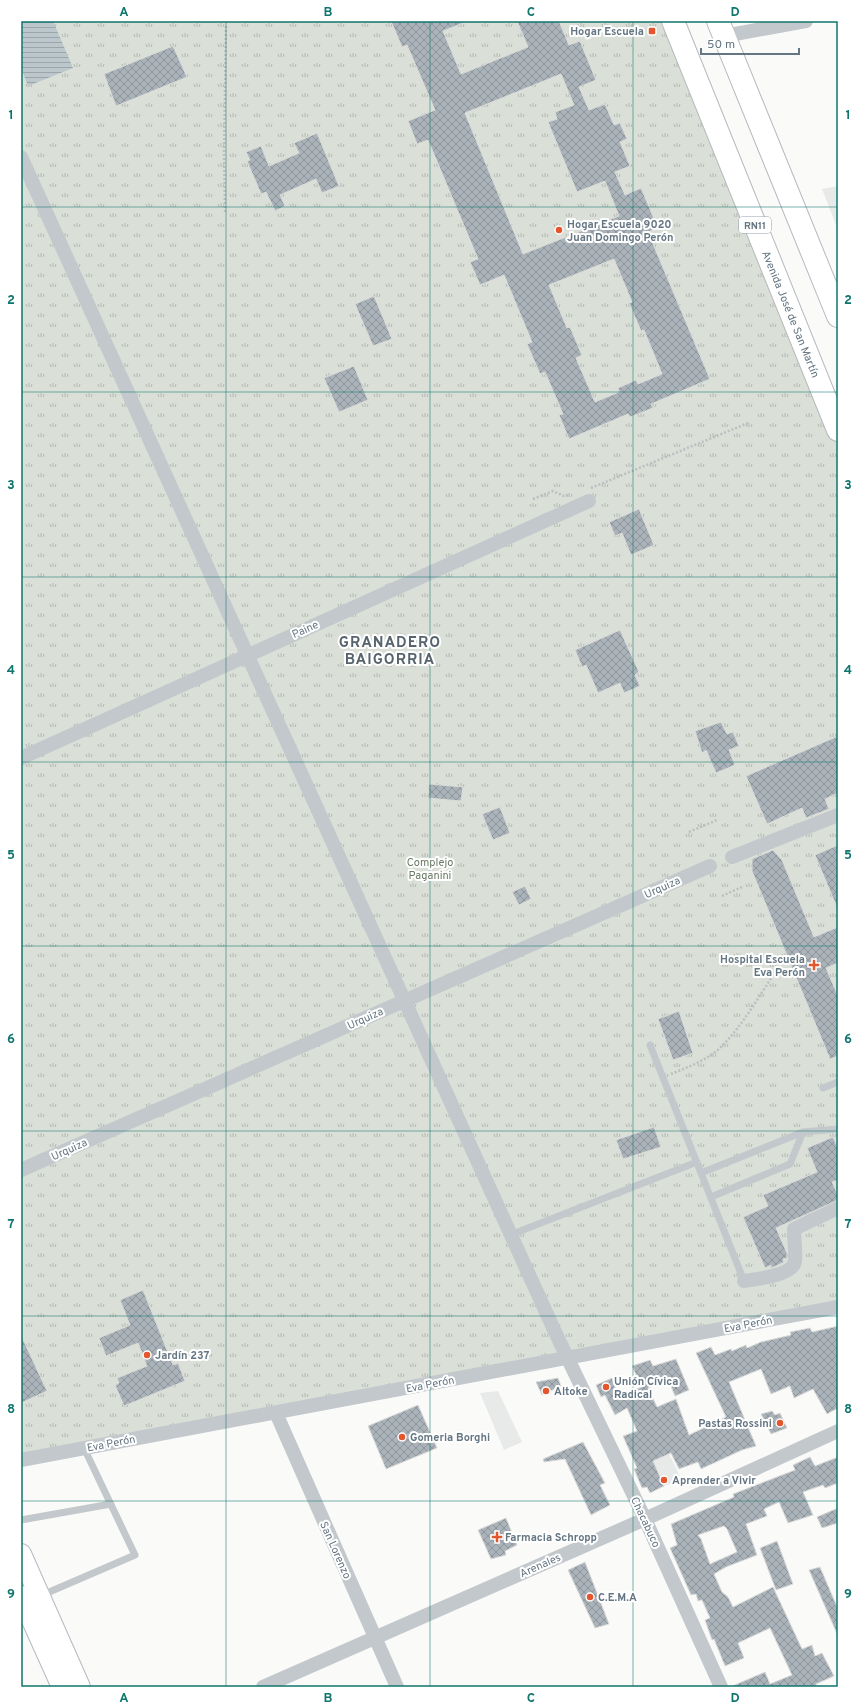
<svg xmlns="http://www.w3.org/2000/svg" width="859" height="1708" font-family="Overpass,sans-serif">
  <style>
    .built { fill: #e8e9e9 }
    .park { fill: url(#park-tufts) }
    .water { fill: url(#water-rules) }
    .building { fill: url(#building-cross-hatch); stroke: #dcdcda; fill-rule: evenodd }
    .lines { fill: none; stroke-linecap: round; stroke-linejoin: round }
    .secondary-casing { stroke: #b3babf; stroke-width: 22 }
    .primary-casing { stroke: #b5babe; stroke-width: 24 }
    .path { stroke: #bbbfc2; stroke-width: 2.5; stroke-dasharray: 2 2; stroke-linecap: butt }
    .lane { stroke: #c3c8cc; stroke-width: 7 }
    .street { stroke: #c3c8cc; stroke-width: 14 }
    .secondary { stroke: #fff; stroke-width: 20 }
    .primary { stroke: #fff; stroke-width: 22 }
    .grid { fill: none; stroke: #0f766e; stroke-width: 1; stroke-opacity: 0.55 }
    .poi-dot { fill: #e4572e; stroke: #fff; stroke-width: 1.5 }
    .labels { text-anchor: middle; stroke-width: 4; stroke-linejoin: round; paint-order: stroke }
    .shield { fill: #fff; stroke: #939fa8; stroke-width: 1 }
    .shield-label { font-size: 10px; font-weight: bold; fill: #657683 }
    .poi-label { font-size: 11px; font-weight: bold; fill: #657683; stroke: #fff; text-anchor: start }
    .street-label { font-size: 11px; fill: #657683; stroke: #fff }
    .park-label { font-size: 11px; fill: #687a64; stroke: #fff }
    .district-label { font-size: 15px; font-weight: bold; letter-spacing: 1px; fill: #57646e; stroke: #fff }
    .neatline { fill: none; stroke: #0f766e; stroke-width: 1.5 }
    .grid-label { font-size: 13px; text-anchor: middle; font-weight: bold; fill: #0f766e }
  </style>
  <defs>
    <pattern id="park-tufts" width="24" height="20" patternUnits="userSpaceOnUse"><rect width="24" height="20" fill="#dadfd7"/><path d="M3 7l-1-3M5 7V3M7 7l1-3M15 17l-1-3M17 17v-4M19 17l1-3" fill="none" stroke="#b4b9b4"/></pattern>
    <pattern id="water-rules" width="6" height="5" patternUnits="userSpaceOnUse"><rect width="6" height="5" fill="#bbc7cb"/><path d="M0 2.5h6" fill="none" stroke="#9ca6aa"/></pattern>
    <pattern id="building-cross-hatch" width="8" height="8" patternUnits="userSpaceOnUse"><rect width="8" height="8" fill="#aab3b9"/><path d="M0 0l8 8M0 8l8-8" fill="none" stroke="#8e969c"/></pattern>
  </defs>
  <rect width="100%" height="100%" fill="#fafaf8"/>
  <path class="built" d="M838 186V230L822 189Z
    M498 1391 522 1442 504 1450 480 1393Z
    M669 1454 682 1480 664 1486 653 1461Z"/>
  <path class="park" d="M21 21H673L838 430V1307L21 1460Z"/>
  <path class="water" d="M21 21H53L73 68 28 86 21 68Z"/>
  <path class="building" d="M391 21H468L443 31 461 74 528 47 517 21H559L569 45 580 41 596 80 579 87 589 110 605 104 614 125 620 123 627 139 620 142 630 166 615 172 625 195 641 188 658 228 648 232 710 379 651 404 653 408 630 417 628 414 569 439 559 415 563 414 545 372 540 374 527 344 532 342 504 275 480 285 470 262 478 259 428 140 417 144 408 121 435 110 407 45 402 47ZM561 74 574 105 555 112 557 119 548 122 577 192 605 181 619 216 523 254 465 113ZM614 259 632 302 629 303 641 331 644 330 662 374 638 384 636 380 618 388 619 392 595 402 576 358 582 355 570 327 567 328 549 285Z
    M173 46 187 77 116 106 104 74Z
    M317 133 339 186 322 193 316 179 280 195 285 206 275 211 266 192 261 194 247 161 250 160 246 152 261 146 269 166 299 153 294 143Z
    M374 296 392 339 373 346 355 304Z
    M354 366 368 400 339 412 324 378Z
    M639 509 654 545 631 555 622 533 615 536 609 522Z
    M620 630 639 672 635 675 640 686 624 693 620 683 598 693 586 665 582 667 575 650Z
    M721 722 727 734 733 732 739 746 729 750 735 765 716 773 706 750 702 753 695 731Z
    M838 736V793L825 799 829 809 806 818 802 808 767 824 746 776Z
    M429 784 463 787 461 801 428 798Z
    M500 807 510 833 493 840 482 814Z
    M838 845V910L815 855Z
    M773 850 782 860 814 937 838 927V963L826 968 838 996V1056L830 1059 752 871V859Z
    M525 886 531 899 519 905 512 892Z
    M679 1011 693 1053 673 1060 658 1019Z
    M654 1127 661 1147 623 1159 616 1140Z
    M833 1137 838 1149V1180L832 1182 838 1195V1200L776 1228 787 1253V1258L783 1259 784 1262 778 1265 771 1268V1265L765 1268 743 1217 768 1206 763 1195 817 1172 807 1148Z
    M143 1290 173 1365 178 1363 185 1381 124 1406 115 1385 119 1383 117 1378 147 1366 138 1343 106 1356 99 1338 130 1325 120 1300Z
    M838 1326V1408L827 1414 813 1389 794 1398 790 1386 771 1394 761 1369 729 1382 756 1446 742 1450 701 1469 698 1462 679 1469 671 1453 653 1461 664 1486 650 1493 647 1487 642 1488 634 1469 637 1468 623 1436 637 1431 627 1408 615 1415 605 1395 601 1397 596 1385 612 1378 616 1390 618 1389 620 1395 642 1387 632 1366 650 1360 653 1366 676 1359 689 1390 675 1396 668 1379 648 1388 657 1407 676 1399 689 1435 726 1417 696 1353 711 1347 715 1355 731 1349 732 1351 746 1345 747 1348 761 1342 791 1335 790 1332 810 1328 812 1332Z
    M21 1335 47 1391 21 1403Z
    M558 1378 561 1386 542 1395 536 1382Z
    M418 1405 437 1448 386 1469 368 1426Z
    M772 1411 775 1415 780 1413 787 1428 771 1434 761 1414Z
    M583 1442 605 1483 600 1485 610 1505 591 1515 565 1459 544 1462 543 1459Z
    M810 1457 815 1466 838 1457V1483L825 1488 823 1485 803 1492 813 1515 788 1523 779 1502 764 1509 767 1516 746 1524 757 1555 726 1567 714 1574 722 1592 728 1597 733 1607 773 1587 802 1649 812 1645 815 1656 822 1653 834 1676 816 1684 817 1687H730L765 1672 770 1684 792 1675 770 1628 738 1643 744 1658 725 1666 714 1639 712 1640 705 1620 710 1618 702 1600 698 1601 696 1594 691 1595 670 1548 677 1545 671 1524 734 1497 733 1494 795 1470 793 1465ZM724 1526 727 1529 737 1552 710 1564 701 1539 698 1535Z
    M838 1508V1523L822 1528 817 1517Z
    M506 1518 517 1545 505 1551 506 1555 491 1559 478 1530Z
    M777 1541 793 1584 776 1590 760 1548Z
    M585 1562 609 1624 595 1628 568 1570Z
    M820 1567 838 1609V1636L809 1570Z"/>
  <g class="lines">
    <g class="secondary-casing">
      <path id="secondary" d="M21 1554 80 1687
        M21 1596 62 1687"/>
    </g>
    <g class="primary-casing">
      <path id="primary" d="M673 21 838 430
        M718 21 838 316"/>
    </g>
    <path class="path" d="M225 212 224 155 226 24
      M591 488 748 423
      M533 499 553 491 564 496 568 495
      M689 832 717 820
      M722 896 742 887
      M671 1074C688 1067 708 1060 722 1046 743 1025 759 996 776 971"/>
    <path class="lane" d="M650 1045 744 1281
      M823 1088 838 1082
      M701 1173 803 1132 838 1129
      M711 1197 790 1164 803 1132
      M510 1235 697 1162
      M21 1520 111 1504
      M40 1596 135 1555 84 1448"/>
    <path class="street" d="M724 36 806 21
      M21 157 556 1334 645 1519 721 1687
      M21 758 589 501
      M732 857 838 815
      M21 1170 710 866
      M744 1281C756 1279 793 1276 795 1261 796 1251 794 1239 794 1229L838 1208
      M276 1413 397 1687
      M21 1460 838 1307
      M263 1687 645 1519 838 1431"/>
    <use href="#secondary" class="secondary"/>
    <use href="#primary" class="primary"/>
  </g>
  <path class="grid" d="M226 21V1687M430 21V1687M633 21V1687M21 207H838M21 392H838M21 577H838M21 762H838M21 946H838M21 1131H838M21 1316H838M21 1501H838"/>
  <g class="poi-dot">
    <rect x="648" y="27" width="8" height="8" rx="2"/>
    <circle cx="559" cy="230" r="4"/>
    <path d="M812 959h4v4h4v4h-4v4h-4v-4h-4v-4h4z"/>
    <circle cx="147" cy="1355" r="4"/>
    <circle cx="606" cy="1387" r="4"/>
    <circle cx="546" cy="1391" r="4"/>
    <circle cx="780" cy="1423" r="4"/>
    <circle cx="402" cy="1437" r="4"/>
    <circle cx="664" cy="1480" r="4"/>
    <path d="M495 1531h4v4h4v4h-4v4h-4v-4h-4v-4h4z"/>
    <circle cx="590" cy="1597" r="4"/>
  </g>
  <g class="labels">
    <rect class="shield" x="739" y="217" width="32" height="16" rx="3"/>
    <g class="shield-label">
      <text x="755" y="229">RN11</text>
    </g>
    <g class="poi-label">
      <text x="644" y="35" text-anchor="end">Hogar Escuela</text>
      <text x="567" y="228">Hogar Escuela 9020<tspan x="567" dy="13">Juan Domingo Perón</tspan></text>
      <text x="805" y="963" text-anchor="end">Hospital Escuela<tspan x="805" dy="13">Eva Perón</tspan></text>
      <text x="155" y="1359">Jardín 237</text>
      <text x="614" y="1385">Unión Cívica<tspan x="614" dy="13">Radical</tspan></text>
      <text x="554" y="1395">Altoke</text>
      <text x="772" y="1427" text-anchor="end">Pastas Rossini</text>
      <text x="410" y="1441">Gomeria Borghi</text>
      <text x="672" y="1484">Aprender a Vivir</text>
      <text x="505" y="1541">Farmacia Schropp</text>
      <text x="598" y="1601">C.E.M.A</text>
    </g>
    <g class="street-label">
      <text transform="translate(791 314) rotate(68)" y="4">Avenida José de San Martín</text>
      <text transform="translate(305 629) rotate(-24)" y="4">Paine</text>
      <text transform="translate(662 887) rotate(-24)" y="4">Urquiza</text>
      <text transform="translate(365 1018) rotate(-24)" y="4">Urquiza</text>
      <text transform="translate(69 1149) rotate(-24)" y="4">Urquiza</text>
      <text transform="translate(748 1324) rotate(-11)" y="4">Eva Perón</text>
      <text transform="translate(430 1384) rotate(-11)" y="4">Eva Perón</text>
      <text transform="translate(111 1443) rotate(-11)" y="4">Eva Perón</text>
      <text transform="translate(646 1522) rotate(65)" y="4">Chacabuco</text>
      <text transform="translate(336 1550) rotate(66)" y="4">San Lorenzo</text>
      <text transform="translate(540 1565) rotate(-24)" y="4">Arenales</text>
    </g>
    <g class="park-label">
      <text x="430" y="866">Complejo<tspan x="430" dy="13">Paganini</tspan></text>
    </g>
    <g class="district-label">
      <text x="390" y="647">GRANADERO<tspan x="390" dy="17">BAIGORRIA</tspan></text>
    </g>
  </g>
  <rect width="859" height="1708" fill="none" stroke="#ffffff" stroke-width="44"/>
  <path d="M701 48v6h98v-6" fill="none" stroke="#657683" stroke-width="2"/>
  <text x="707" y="48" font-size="12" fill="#657683" stroke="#ffffff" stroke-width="3" paint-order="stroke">50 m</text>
  <rect x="22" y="22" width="815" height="1664" class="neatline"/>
  <g class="grid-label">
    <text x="124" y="16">A</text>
    <text x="328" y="16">B</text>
    <text x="531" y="16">C</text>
    <text x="735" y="16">D</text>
    <text x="11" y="119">1</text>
    <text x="848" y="119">1</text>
    <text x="11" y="304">2</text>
    <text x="848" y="304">2</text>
    <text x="11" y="489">3</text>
    <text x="848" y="489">3</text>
    <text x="11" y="674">4</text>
    <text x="848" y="674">4</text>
    <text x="11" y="859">5</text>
    <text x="848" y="859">5</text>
    <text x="11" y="1043">6</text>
    <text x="848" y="1043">6</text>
    <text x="11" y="1228">7</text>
    <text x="848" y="1228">7</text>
    <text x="11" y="1413">8</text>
    <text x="848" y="1413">8</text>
    <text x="11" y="1598">9</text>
    <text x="848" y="1598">9</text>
    <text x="124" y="1702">A</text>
    <text x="328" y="1702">B</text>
    <text x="531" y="1702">C</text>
    <text x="735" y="1702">D</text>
  </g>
</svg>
